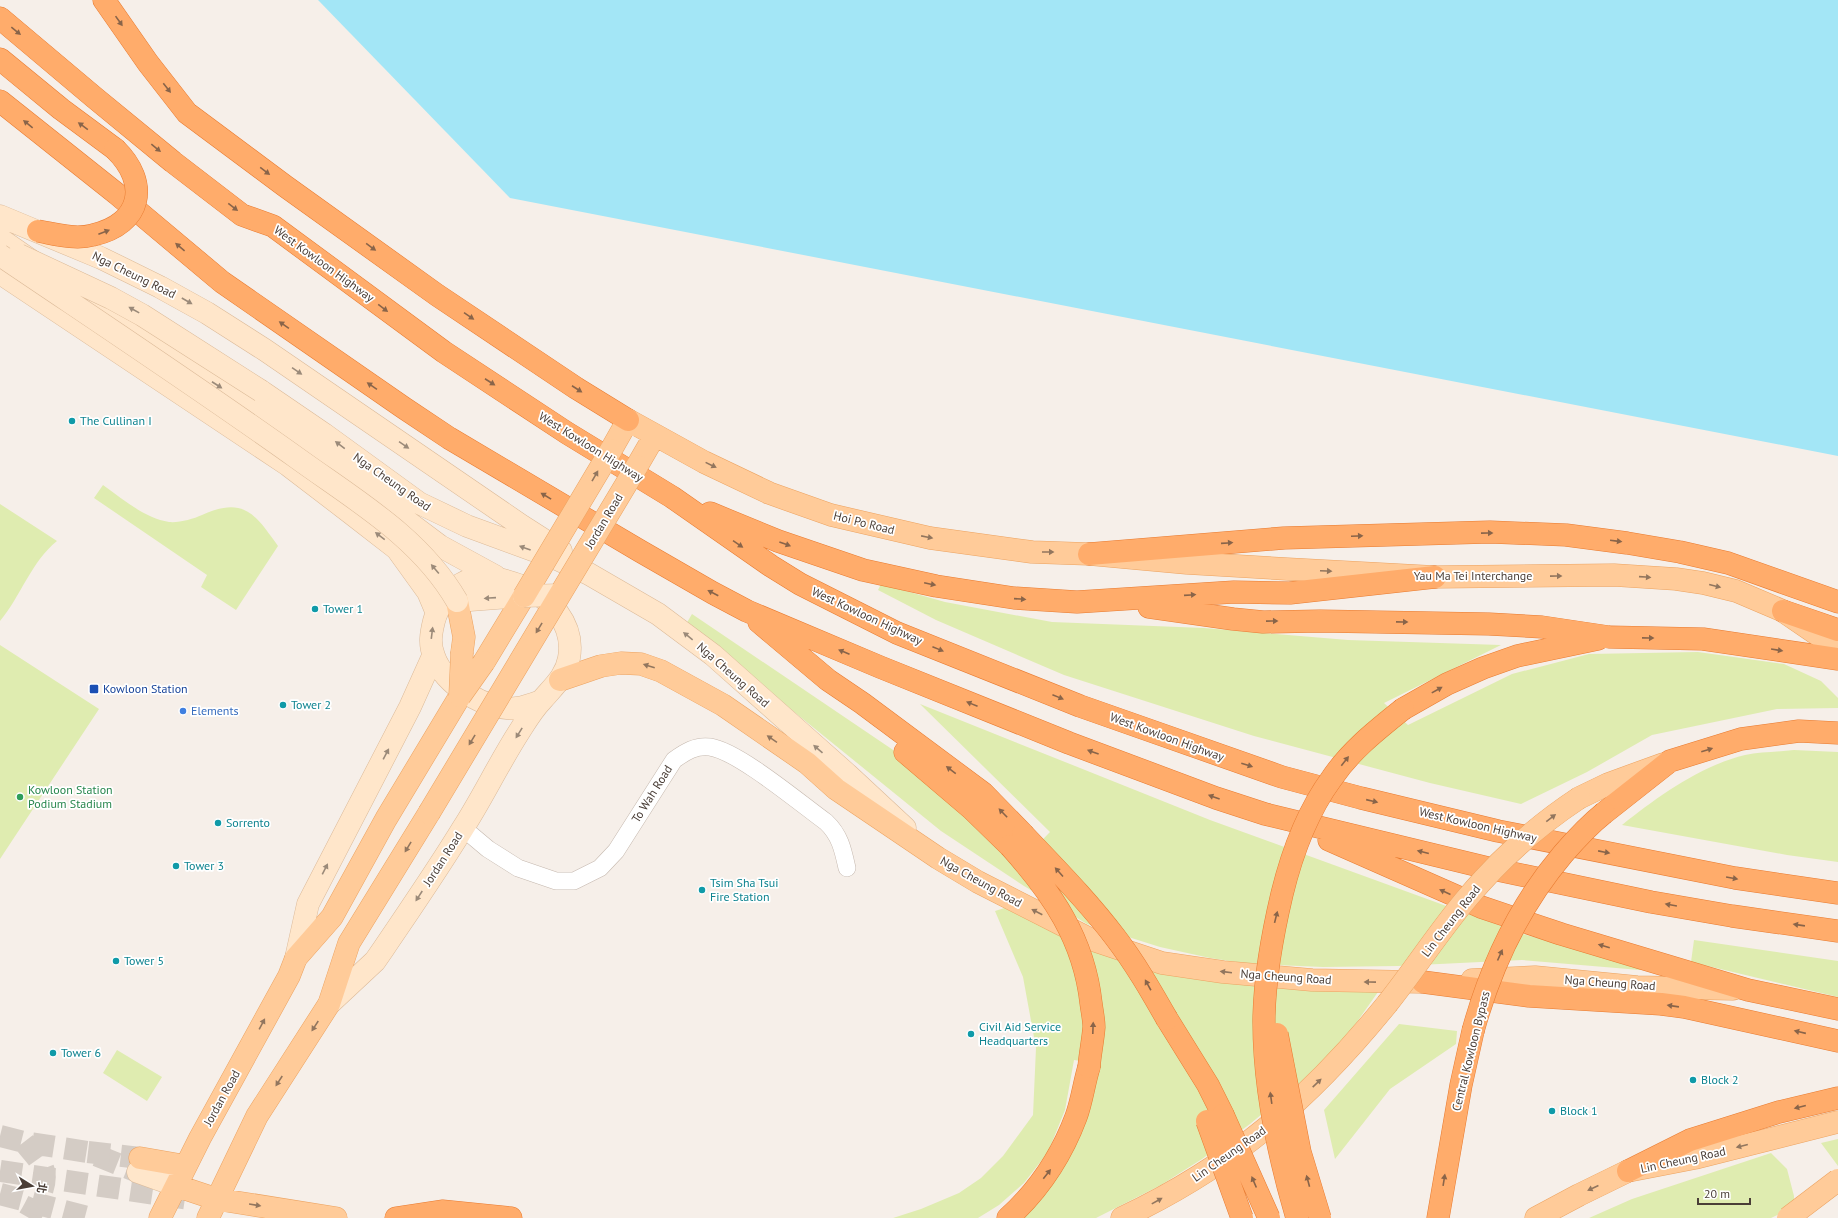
<svg xmlns="http://www.w3.org/2000/svg" width="1838" height="1218" font-family="'PT Sans','Noto Sans TC',sans-serif">
  <style>
    .green { fill: #dfecb0 }
    .water { fill: #a3e6f6 }
    .lines { fill: none; stroke-linecap: round; stroke-linejoin: round }
    .secondary-tunnel { stroke: #d4ccc5; stroke-width: 22; stroke-dasharray: 22 11; stroke-linecap: butt }
    .primary-tunnel { stroke: #d4ccc5; stroke-width: 22; stroke-dasharray: 22 11; stroke-linecap: butt }
    .street-casing { stroke: #c5b8ae; stroke-width: 18 }
    .secondary-casing { stroke: #dcba98; stroke-width: 23 }
    .primary-casing { stroke: #eca361; stroke-width: 23 }
    .highway-casing { stroke: #e87b31; stroke-width: 23 }
    .street { stroke: #fff; stroke-width: 17 }
    .secondary { stroke: #ffe6ca; stroke-width: 22 }
    .primary { stroke: #ffcb99; stroke-width: 22 }
    .highway { stroke: #ffac6b; stroke-width: 22 }
    .secondary-bridge-casing { stroke: #dcba98; stroke-width: 23; stroke-linecap: butt }
    .primary-bridge-casing { stroke: #eca361; stroke-width: 23; stroke-linecap: butt }
    .highway-bridge-casing { stroke: #e87b31; stroke-width: 23; stroke-linecap: butt }
    .secondary-bridge { stroke: #ffe6ca; stroke-width: 22 }
    .primary-bridge { stroke: #ffcb99; stroke-width: 22 }
    .highway-bridge { stroke: #ffac6b; stroke-width: 22 }
    .oneway { fill: #896449 }
    .oneway2 { fill: #9b8a79 }
    .oneway3 { fill: #92765e }
    .culture-dot { fill: #0f9aa8; stroke: #fff; stroke-width: 1.5 }
    .transit-dot { fill: #1a4fb4; stroke: #fff; stroke-width: 1.5 }
    .shop-dot { fill: #3f7fe0; stroke: #fff; stroke-width: 1.5 }
    .leisure-dot { fill: #2e9e5b; stroke: #fff; stroke-width: 1.5 }
    .labels { text-anchor: middle; stroke-width: 3.5; stroke-linejoin: round; paint-order: stroke }
    .street-label { font-size: 12px; fill: #4a3e37; stroke: #fff }
    .culture-label { font-size: 12px; fill: #0d838f; stroke: #fff; text-anchor: start }
    .transit-label { font-size: 12px; fill: #164399; stroke: #fff; text-anchor: start }
    .shop-label { font-size: 12px; fill: #366cbe; stroke: #fff; text-anchor: start }
    .leisure-label { font-size: 12px; fill: #27864d; stroke: #fff; text-anchor: start }
  </style>
  <rect width="100%" height="100%" fill="#f6efe9"/>
  <path class="green" d="M103 485C123 499 144 518 169 522 179 523 193 519 202 515 244 496 255 514 278 546L236 610 201 587 207 575 94 498Z
    M0 504 57 541C31 562 21 596 0 621Z
    M881 584 945 602 1052 622 1204 628 1348 640 1501 645 1384 703 1408 725 1512 674 1589 654 1698 652 1784 664 1821 681 1838 698V708L1777 709 1652 735 1587 772 1521 804 1430 783 1254 736 1064 675 936 620 878 590Z
    M692 614 902 756 1018 865 1050 832 920 704 1210 820 1526 935 1641 965 1640 970 1522 960 1398 966 1323 967 1250 964 1210 958 1160 947 1087 924 1024 886 941 831 793 711 682 631Z
    M0 645 99 709 0 859Z
    M1794 750 1838 752V862L1787 855 1622 825C1657 797 1700 766 1745 755 1760 752 1778 752 1794 750Z
    M1017 904 1091 950 1378 992 1345 1039 1302 1081 1250 1124 1202 1159 1161 1185 1096 1218H1023L1062 1171 1087 1115 1100 1064 1074 1060 1065 1110 1048 1152 1024 1183 999 1205 978 1218H893L921 1209 959 1193 981 1178 1003 1156 1033 1115 1036 1048 1023 977 995 911Z
    M1694 940 1838 961V997L1691 962Z
    M1399 1024 1457 1031 1456 1044 1390 1089 1335 1159 1324 1110Z
    M117 1050 162 1077 147 1101 103 1073Z
    M1838 1139V1166L1821 1143Z
    M1771 1153 1787 1169 1794 1196V1207L1771 1218H1589L1632 1199Z"/>
  <path class="water" d="M318 0H1838V456L510 198Z"/>
  <g class="lines">
    <path class="secondary-tunnel" d="M0 1136 24 1142 88 1152 138 1172
      M24 1142C31 1151 41 1160 44 1171 48 1185 36 1206 29 1218"/>
    <path class="primary-tunnel" d="M88 1152 140 1158
      M0 1171 189 1199
      M0 1194 91 1218"/>
    <g class="street-casing">
      <path id="street" d="M463 828 488 849 518 868 556 881H574L600 868 616 851 674 760C685 752 696 745 710 747 738 751 801 804 826 822 840 835 843 850 847 868"/>
    </g>
    <g class="secondary-casing">
      <path id="secondary" d="M0 216 101 258 160 287 207 313 265 350 522 526 561 551
        M0 239 91 302 288 432 440 546 495 576
        M0 273 288 465 352 514 397 549 428 592 436 611
        M261 391 324 434 419 503 467 526 557 559 589 574 658 614 713 655 847 774 905 828
        M457 601 524 596
        M296 958 308 904 410 707 433 656
        M329 1004 375 961 384 948C411 908 438 869 463 828 483 797 499 763 519 732 526 721 533 709 542 700 553 687 566 676 569 658 575 625 550 595 519 585 499 578 481 572 461 584 448 593 438 606 434 621 431 633 429 644 434 656 443 684 487 712 517 708 525 707 533 704 541 701
        M138 1172 177 1186"/>
    </g>
    <g class="primary-casing">
      <path id="primary" d="M611 450 628 420 704 462 769 493 831 515 930 538 1032 552 1089 554 1187 563 1287 569 1435 577 1614 575 1676 579 1703 583 1736 591 1783 611 1821 637 1838 652
        M637 466 655 435
        M457 601 464 637 462 652
        M484 662 524 596
        M560 680 601 666 621 663 641 664 661 671 723 705 807 763 836 789 938 858 978 882 1090 939 1162 963 1223 972 1312 980 1419 982
        M1579 798 1608 784 1663 764
        M1472 980 1535 977 1637 987 1733 989
        M140 1158 186 1166
        M177 1186 216 1199 336 1218
        M160 1218 200 1138 289 976 296 958 332 917 386 819 460 696
        M208 1218 257 1116 329 1004 349 943 429 813
        M1122 1218C1234 1165 1310 1099 1387 1004
        M1536 1218 1579 1195 1628 1171 1695 1158 1838 1122"/>
    </g>
    <g class="highway-casing">
      <path id="highway" d="M104 0 148 63 187 113 285 186 437 295 576 388 628 420
        M0 18 95 98 173 162 242 215 273 226 444 352 567 433 672 497 771 566 800 584 897 633 1080 706 1282 777 1361 798 1498 831 1735 878 1838 893
        M0 59 61 109 115 149
        M0 101 117 194 222 282 404 408 449 438 640 551 713 593 747 611 880 667 1069 743 1216 798 1265 814 1488 868 1651 902 1732 916 1838 931
        M710 513 778 541 863 570 936 586 1014 598 1077 602 1234 592 1290 593 1435 577
        M1089 554 1284 538 1490 532 1566 535 1627 543 1680 552 1728 563 1838 602
        M1149 607 1233 619 1263 622 1320 621 1489 624 1542 627 1609 637 1703 639 1838 659
        M1783 611 1838 630
        M759 622 828 680 862 703 983 793 1023 834
        M1403 709 1447 684 1483 668 1517 656 1598 639
        M905 752 972 809 1010 846
        M1604 813 1670 761 1741 739 1799 731 1838 733
        M1329 840 1481 907 1561 934 1748 990 1838 1009
        M1423 982 1529 996 1661 1004 1684 1007 1838 1041
        M1167 1019 1208 1085 1223 1115
        M1628 1171 1690 1140 1779 1112 1838 1098
        M396 1218 442 1211 511 1218
        M1008 1218C1039 1190 1061 1157 1076 1117 1082 1101 1084 1083 1089 1067
        M1438 1218 1461 1085 1473 1031"/>
    </g>
    <use href="#street" class="street"/>
    <use href="#secondary" class="secondary"/>
    <use href="#primary" class="primary"/>
    <use href="#highway" class="highway"/>
    <g class="secondary-bridge-casing">
      <path id="secondary-bridge" d="M0 255C99 322 199 388 297 458 355 500 420 537 457 601
        M19 255 111 298 142 315 261 391
        M524 596 559 595"/>
    </g>
    <g class="primary-bridge-casing">
      <path id="primary-bridge" d="M524 596 611 450
        M460 696 462 652
        M460 696 484 662
        M429 813 637 466
        M1387 1004C1415 969 1439 931 1468 897 1500 859 1538 825 1579 798
        M1788 1218 1838 1180"/>
    </g>
    <g class="highway-bridge-casing">
      <path id="highway-bridge" d="M38 231C55 234 75 240 93 235 142 224 150 183 115 149
        M1023 834C1054 867 1087 900 1115 937 1135 963 1151 991 1167 1019
        M1010 846C1052 893 1084 939 1091 1003 1092 1011 1094 1020 1094 1027 1093 1040 1090 1054 1089 1067
        M1473 1031C1491 965 1519 906 1563 854 1576 839 1589 825 1604 813
        M1277 1034 1300 1152 1320 1218
        M1223 1115 1269 1218
        M1207 1121 1242 1218
        M1297 1218C1278 1154 1263 1083 1264 1016 1265 976 1273 932 1282 894 1292 853 1307 812 1332 778 1351 750 1377 730 1403 709"/>
    </g>
    <use href="#secondary-bridge" class="secondary-bridge"/>
    <use href="#primary-bridge" class="primary-bridge"/>
    <use href="#highway-bridge" class="highway-bridge"/>
  </g>
  <defs><path id="oneway-solid" d="M-6-.8H1V-3.2L6.5 0L1 3.2V.8H-6Z"/></defs>
  <g class="oneway">
    <use href="#oneway-solid" transform="translate(119 21) rotate(55)"/>
    <use href="#oneway-solid" transform="translate(16 31) rotate(39)"/>
    <use href="#oneway-solid" transform="translate(167 88) rotate(52)"/>
    <use href="#oneway-solid" transform="translate(28 124) rotate(-141)"/>
    <use href="#oneway-solid" transform="translate(83 126) rotate(-144)"/>
    <use href="#oneway-solid" transform="translate(156 148) rotate(39)"/>
    <use href="#oneway-solid" transform="translate(265 171) rotate(37)"/>
    <use href="#oneway-solid" transform="translate(233 207) rotate(38)"/>
    <use href="#oneway-solid" transform="translate(104 232) rotate(-21)"/>
    <use href="#oneway-solid" transform="translate(180 247) rotate(-140)"/>
    <use href="#oneway-solid" transform="translate(371 247) rotate(36)"/>
    <use href="#oneway-solid" transform="translate(383 308) rotate(37)"/>
    <use href="#oneway-solid" transform="translate(469 316) rotate(34)"/>
    <use href="#oneway-solid" transform="translate(284 325) rotate(-145)"/>
    <use href="#oneway-solid" transform="translate(490 382) rotate(33)"/>
    <use href="#oneway-solid" transform="translate(372 386) rotate(-146)"/>
    <use href="#oneway-solid" transform="translate(577 389) rotate(33)"/>
    <use href="#oneway-solid" transform="translate(546 496) rotate(-149)"/>
    <use href="#oneway-solid" transform="translate(1487 533) rotate(-1)"/>
    <use href="#oneway-solid" transform="translate(1357 536) rotate(-2)"/>
    <use href="#oneway-solid" transform="translate(1616 541) rotate(7)"/>
    <use href="#oneway-solid" transform="translate(1227 543) rotate(-4)"/>
    <use href="#oneway-solid" transform="translate(738 544) rotate(34)"/>
    <use href="#oneway-solid" transform="translate(785 544) rotate(20)"/>
    <use href="#oneway-solid" transform="translate(930 584) rotate(12)"/>
    <use href="#oneway-solid" transform="translate(713 593) rotate(-152)"/>
    <use href="#oneway-solid" transform="translate(1190 595) rotate(-4)"/>
    <use href="#oneway-solid" transform="translate(1020 599) rotate(4)"/>
    <use href="#oneway-solid" transform="translate(1272 621) rotate(-1)"/>
    <use href="#oneway-solid" transform="translate(1402 622) rotate(1)"/>
    <use href="#oneway-solid" transform="translate(1648 638) rotate(1)"/>
    <use href="#oneway-solid" transform="translate(938 649) rotate(22)"/>
    <use href="#oneway-solid" transform="translate(1777 650) rotate(9)"/>
    <use href="#oneway-solid" transform="translate(844 652) rotate(-157)"/>
    <use href="#oneway-solid" transform="translate(1437 690) rotate(-29)"/>
    <use href="#oneway-solid" transform="translate(1058 697) rotate(22)"/>
    <use href="#oneway-solid" transform="translate(972 704) rotate(-158)"/>
    <use href="#oneway-solid" transform="translate(1707 750) rotate(-17)"/>
    <use href="#oneway-solid" transform="translate(1093 752) rotate(-160)"/>
    <use href="#oneway-solid" transform="translate(1345 761) rotate(-52)"/>
    <use href="#oneway-solid" transform="translate(1247 765) rotate(18)"/>
    <use href="#oneway-solid" transform="translate(951 770) rotate(-143)"/>
    <use href="#oneway-solid" transform="translate(1214 797) rotate(-160)"/>
    <use href="#oneway-solid" transform="translate(1372 801) rotate(13)"/>
    <use href="#oneway-solid" transform="translate(1003 813) rotate(-134)"/>
    <use href="#oneway-solid" transform="translate(1423 852) rotate(-166)"/>
    <use href="#oneway-solid" transform="translate(1604 852) rotate(11)"/>
    <use href="#oneway-solid" transform="translate(1059 872) rotate(-132)"/>
    <use href="#oneway-solid" transform="translate(1732 878) rotate(10)"/>
    <use href="#oneway-solid" transform="translate(1445 892) rotate(-156)"/>
    <use href="#oneway-solid" transform="translate(1671 905) rotate(-170)"/>
    <use href="#oneway-solid" transform="translate(1276 917) rotate(-76)"/>
    <use href="#oneway-solid" transform="translate(1799 925) rotate(-172)"/>
    <use href="#oneway-solid" transform="translate(1604 946) rotate(-164)"/>
    <use href="#oneway-solid" transform="translate(1500 955) rotate(-66)"/>
    <use href="#oneway-solid" transform="translate(1148 985) rotate(-119)"/>
    <use href="#oneway-solid" transform="translate(1673 1006) rotate(-172)"/>
    <use href="#oneway-solid" transform="translate(1093 1028) rotate(-88)"/>
    <use href="#oneway-solid" transform="translate(1800 1032) rotate(-167)"/>
    <use href="#oneway-solid" transform="translate(1271 1098) rotate(-98)"/>
    <use href="#oneway-solid" transform="translate(1800 1107) rotate(166)"/>
    <use href="#oneway-solid" transform="translate(1047 1174) rotate(-52)"/>
    <use href="#oneway-solid" transform="translate(1444 1180) rotate(-81)"/>
    <use href="#oneway-solid" transform="translate(1308 1181) rotate(-105)"/>
    <use href="#oneway-solid" transform="translate(1254 1182) rotate(-113)"/>
  </g>
  <g class="oneway2">
    <use href="#oneway-solid" transform="translate(187 301) rotate(30)"/>
    <use href="#oneway-solid" transform="translate(134 310) rotate(-151)"/>
    <use href="#oneway-solid" transform="translate(297 371) rotate(34)"/>
    <use href="#oneway-solid" transform="translate(217 385) rotate(33)"/>
    <use href="#oneway-solid" transform="translate(340 445) rotate(-143)"/>
    <use href="#oneway-solid" transform="translate(404 445) rotate(34)"/>
    <use href="#oneway-solid" transform="translate(380 536) rotate(-142)"/>
    <use href="#oneway-solid" transform="translate(525 548) rotate(-160)"/>
    <use href="#oneway-solid" transform="translate(435 569) rotate(-130)"/>
    <use href="#oneway-solid" transform="translate(490 598) rotate(176)"/>
    <use href="#oneway-solid" transform="translate(432 633) rotate(-83)"/>
    <use href="#oneway-solid" transform="translate(688 636) rotate(-141)"/>
    <use href="#oneway-solid" transform="translate(519 733) rotate(122)"/>
    <use href="#oneway-solid" transform="translate(818 749) rotate(-139)"/>
    <use href="#oneway-solid" transform="translate(386 754) rotate(-62)"/>
    <use href="#oneway-solid" transform="translate(325 869) rotate(-63)"/>
    <use href="#oneway-solid" transform="translate(419 896) rotate(123)"/>
  </g>
  <g class="oneway3">
    <use href="#oneway-solid" transform="translate(711 465) rotate(26)"/>
    <use href="#oneway-solid" transform="translate(595 476) rotate(-60)"/>
    <use href="#oneway-solid" transform="translate(927 537) rotate(11)"/>
    <use href="#oneway-solid" transform="translate(1048 552)"/>
    <use href="#oneway-solid" transform="translate(1326 571) rotate(3)"/>
    <use href="#oneway-solid" transform="translate(1556 576) rotate(-1)"/>
    <use href="#oneway-solid" transform="translate(1645 577) rotate(4)"/>
    <use href="#oneway-solid" transform="translate(1715 586) rotate(14)"/>
    <use href="#oneway-solid" transform="translate(539 628) rotate(121)"/>
    <use href="#oneway-solid" transform="translate(649 666) rotate(-163)"/>
    <use href="#oneway-solid" transform="translate(772 739) rotate(-146)"/>
    <use href="#oneway-solid" transform="translate(472 740) rotate(121)"/>
    <use href="#oneway-solid" transform="translate(1551 818) rotate(-38)"/>
    <use href="#oneway-solid" transform="translate(408 847) rotate(121)"/>
    <use href="#oneway-solid" transform="translate(1037 912) rotate(-153)"/>
    <use href="#oneway-solid" transform="translate(1226 972) rotate(-173)"/>
    <use href="#oneway-solid" transform="translate(1370 982) rotate(-179)"/>
    <use href="#oneway-solid" transform="translate(262 1024) rotate(-62)"/>
    <use href="#oneway-solid" transform="translate(315 1026) rotate(123)"/>
    <use href="#oneway-solid" transform="translate(279 1081) rotate(123)"/>
    <use href="#oneway-solid" transform="translate(1317 1083) rotate(-44)"/>
    <use href="#oneway-solid" transform="translate(1742 1146) rotate(166)"/>
    <use href="#oneway-solid" transform="translate(1593 1188) rotate(155)"/>
    <use href="#oneway-solid" transform="translate(1157 1201) rotate(-29)"/>
    <use href="#oneway-solid" transform="translate(255 1205) rotate(9)"/>
  </g>
  <g class="culture-dot">
    <circle cx="72" cy="421" r="4"/>
    <circle cx="315" cy="609" r="4"/>
    <circle cx="283" cy="705" r="4"/>
    <circle cx="218" cy="823" r="4"/>
    <circle cx="176" cy="866" r="4"/>
    <circle cx="702" cy="890" r="4"/>
    <circle cx="116" cy="961" r="4"/>
    <circle cx="971" cy="1034" r="4"/>
    <circle cx="53" cy="1053" r="4"/>
    <circle cx="1693" cy="1080" r="4"/>
    <circle cx="1552" cy="1111" r="4"/>
  </g>
  <rect class="transit-dot" x="89" y="684" width="10" height="10" rx="2"/>
  <circle class="shop-dot" cx="183" cy="711" r="4"/>
  <circle class="leisure-dot" cx="20" cy="797" r="4"/>
  <g class="labels">
    <g class="street-label">
      <text transform="translate(324 264) rotate(36)" y="4">West Kowloon Highway</text>
      <text transform="translate(134 275) rotate(26)" y="4">Nga Cheung Road</text>
      <text transform="translate(591 447) rotate(32)" y="4">West Kowloon Highway</text>
      <text transform="translate(392 482) rotate(35)" y="4">Nga Cheung Road</text>
      <text transform="translate(604 521) rotate(-59)" y="4">Jordan Road</text>
      <text transform="translate(864 523) rotate(14)" y="4">Hoi Po Road</text>
      <text x="1473" y="580">Yau Ma Tei Interchange</text>
      <text transform="translate(867 616) rotate(25)" y="4">West Kowloon Highway</text>
      <text transform="translate(733 675) rotate(41)" y="4">Nga Cheung Road</text>
      <text transform="translate(1167 737) rotate(20)" y="4">West Kowloon Highway</text>
      <text transform="translate(652 794) rotate(-58)" y="4">To Wah Road</text>
      <text transform="translate(1478 825) rotate(13)" y="4">West Kowloon Highway</text>
      <text transform="translate(443 859) rotate(-57)" y="4">Jordan Road</text>
      <text transform="translate(981 882) rotate(29)" y="4">Nga Cheung Road</text>
      <text transform="translate(1451 921) rotate(-52)" y="4">Lin Cheung Road</text>
      <text transform="translate(1286 977) rotate(4)" y="4">Nga Cheung Road</text>
      <text transform="translate(1610 983) rotate(4)" y="4">Nga Cheung Road</text>
      <text transform="translate(1471 1051) rotate(-76)" y="4">Central Kowloon Bypass</text>
      <text transform="translate(222 1098) rotate(-61)" y="4">Jordan Road</text>
      <text transform="translate(1229 1154) rotate(-35)" y="4">Lin Cheung Road</text>
      <text transform="translate(1683 1160) rotate(-12)" y="4">Lin Cheung Road</text>
    </g>
    <g class="culture-label">
      <text x="80" y="425">The Cullinan I</text>
      <text x="323" y="613">Tower 1</text>
      <text x="291" y="709">Tower 2</text>
      <text x="226" y="827">Sorrento</text>
      <text x="184" y="870">Tower 3</text>
      <text x="710" y="887">Tsim Sha Tsui<tspan x="710" dy="14">Fire Station</tspan></text>
      <text x="124" y="965">Tower 5</text>
      <text x="979" y="1031">Civil Aid Service<tspan x="979" dy="14">Headquarters</tspan></text>
      <text x="61" y="1057">Tower 6</text>
      <text x="1701" y="1084">Block 2</text>
      <text x="1560" y="1115">Block 1</text>
    </g>
    <g class="transit-label">
      <text x="103" y="693">Kowloon Station</text>
    </g>
    <g class="shop-label">
      <text x="191" y="715">Elements</text>
    </g>
    <g class="leisure-label">
      <text x="28" y="794">Kowloon Station<tspan x="28" dy="14">Podium Stadium</tspan></text>
    </g>
  </g>
  <g transform="translate(32 1186) rotate(101)" stroke="#ffffff" stroke-width="3" paint-order="stroke">
  <path d="M0-3L7 15L0 10L-7 15Z" fill="#4a3e37"/>
  <text y="-6" font-size="11" font-weight="bold" text-anchor="middle" fill="#4a3e37">北</text>
  </g>
  <path d="M1698 1198v6h52v-6" fill="none" stroke="#4a3e37" stroke-width="2"/>
  <text x="1704" y="1198" font-size="12" fill="#4a3e37" stroke="#ffffff" stroke-width="3" paint-order="stroke">20 m</text>
</svg>
